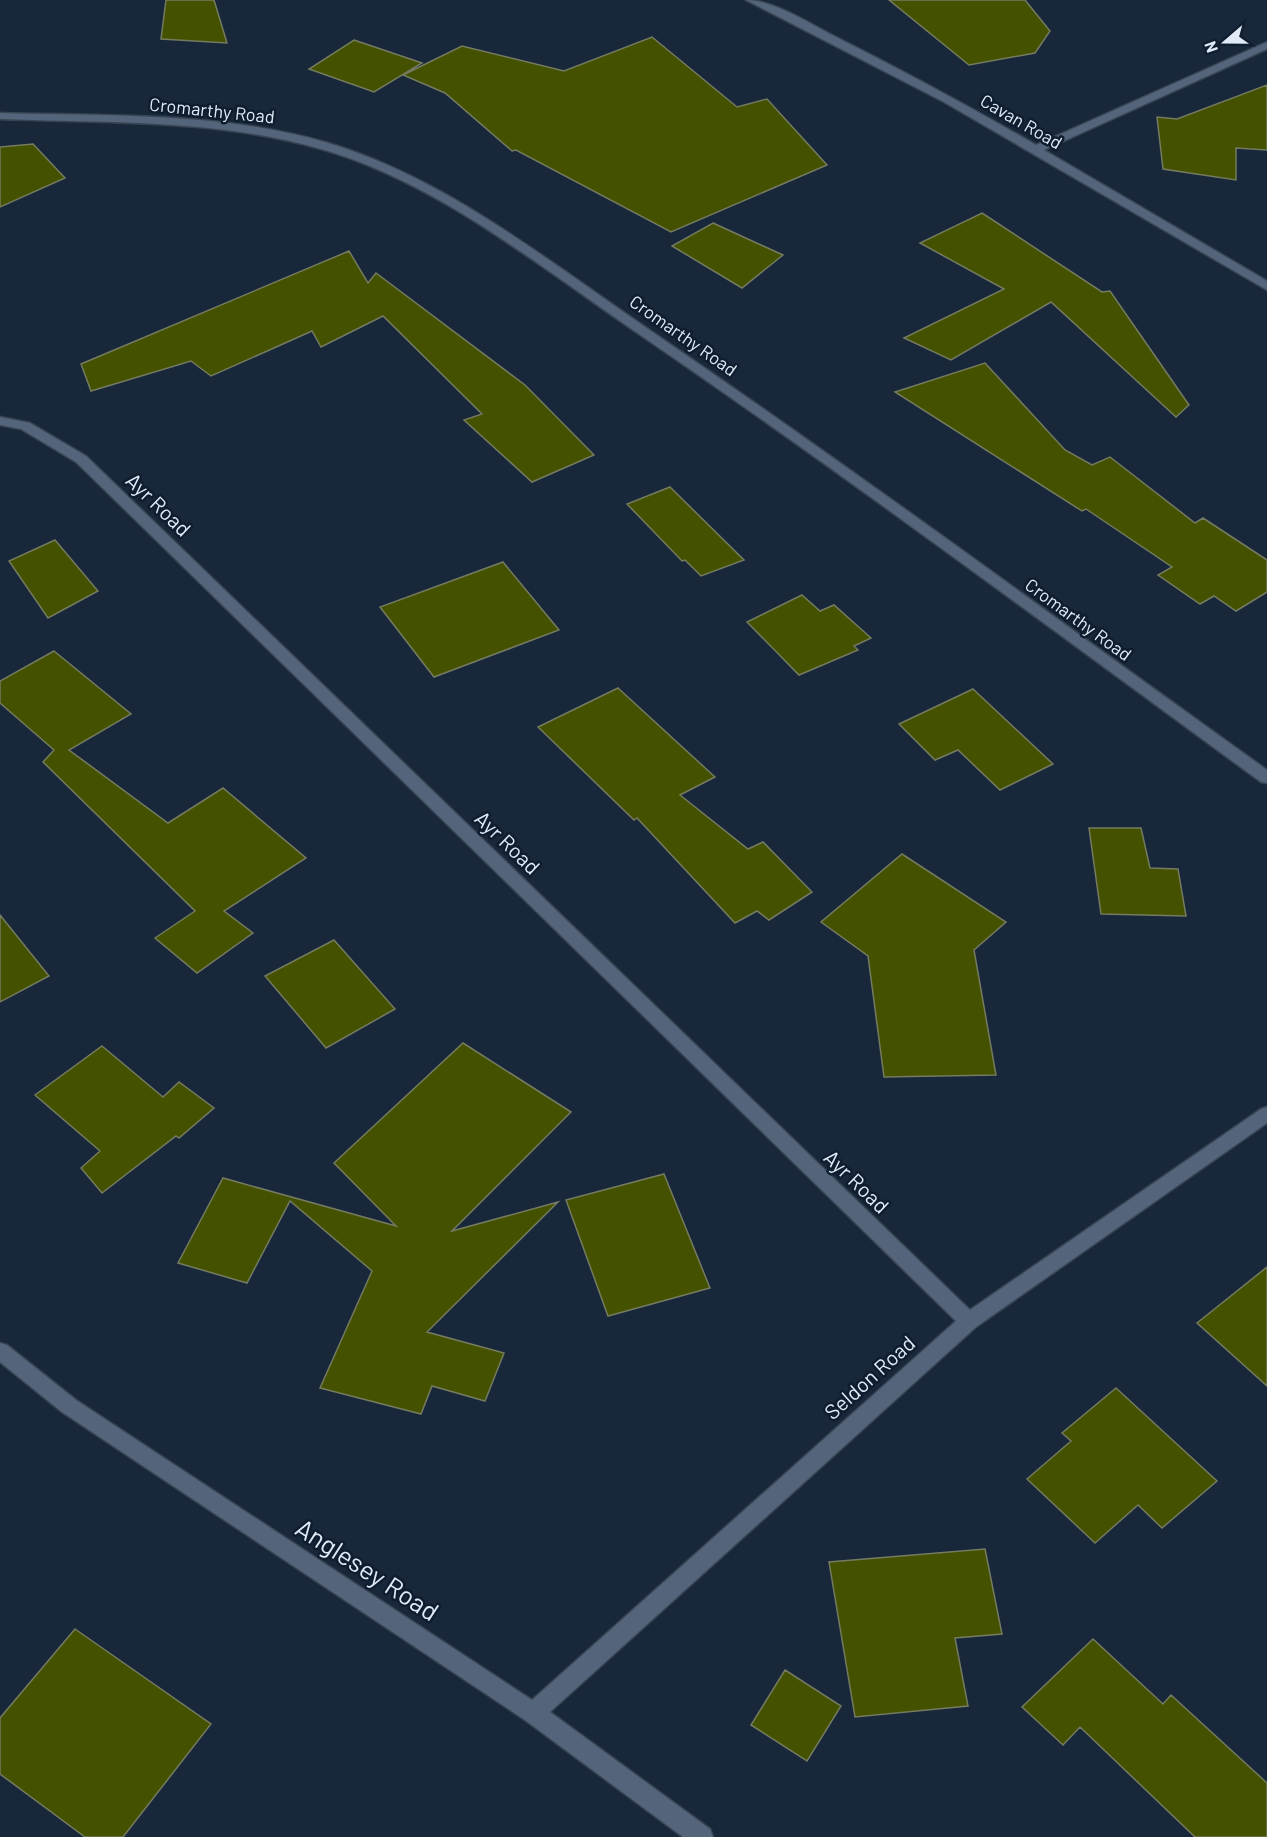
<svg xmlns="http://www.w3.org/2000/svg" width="1267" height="1837" font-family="Barlow,sans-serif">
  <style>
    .building { fill: #445200; stroke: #747b60; stroke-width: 1.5 }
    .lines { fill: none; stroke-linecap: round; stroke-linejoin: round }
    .minor-casing { stroke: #384454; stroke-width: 3 }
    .minor { fill: #54657b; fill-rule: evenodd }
    .labels { text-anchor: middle; stroke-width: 5; stroke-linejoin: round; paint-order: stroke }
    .far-street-label { font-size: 18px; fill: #e1ebf8; stroke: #0e1d2f }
    .street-label { font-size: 21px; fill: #e1ebf8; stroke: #0e1d2f }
    .near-street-label { font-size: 26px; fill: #e1ebf8; stroke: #0e1d2f }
  </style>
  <rect width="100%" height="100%" fill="#182739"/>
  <path class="building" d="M166 0H214L227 43 161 39Z
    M889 0H1025L1050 31 1035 53 969 65Z
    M652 37 737 107 767 99 827 165 671 232 516 150 512 151 445 93 403 75 462 46 564 71Z
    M354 40 422 63 374 92 309 69Z
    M1267 85V150L1236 148V180L1163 169 1157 117 1177 119Z
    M33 144 65 178 0 207V147Z
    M982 213 1102 292 1110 291 1189 405 1176 417 1051 302 951 360 904 338 1004 289 920 243Z
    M713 223 783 255 742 288 672 246Z
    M349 251 368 283 376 273 525 385 594 455 532 482 464 420 482 414 383 316 321 347 312 331 211 376 191 361 91 391 81 364Z
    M985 363 1065 450 1092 465 1110 457 1195 523 1203 518 1267 560V592L1236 611 1214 596 1200 604 1158 575 1172 567 1086 509 1082 511 895 392Z
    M670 487 744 560 701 576 685 560 682 561 627 504Z
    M55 540 98 591 48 618 9 561Z
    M503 562 559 630 434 677 380 607Z
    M802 595 820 611 834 605 871 638 854 646 858 650 799 675 747 622Z
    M54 651 131 714 69 750 168 823 223 788 306 858 224 911 253 933 197 973 155 938 195 911 43 762 54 750 0 703V681Z
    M618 688 715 777 680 795 748 849 763 842 812 892 769 920 757 911 735 923 637 818 634 820 538 727Z
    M973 689 1053 764 1000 790 958 750 935 760 899 724Z
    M1089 828H1141L1150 868 1178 869 1186 916 1101 914Z
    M902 854 1006 922 974 950 996 1075 884 1077 868 956 821 922Z
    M0 915 49 976 0 1002Z
    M334 940 395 1009 326 1048 265 976Z
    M463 1043 571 1112 452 1231 558 1202 427 1332 504 1353 485 1401 432 1386 421 1414 320 1388 372 1271 290 1201 247 1283 178 1263 223 1178 396 1226 334 1163Z
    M102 1046 163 1097 179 1082 214 1108 179 1138 176 1136 102 1193 81 1168 100 1151 35 1095Z
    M664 1174 710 1288 608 1316 566 1200Z
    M1267 1267V1386L1197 1323Z
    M1116 1388 1217 1481 1162 1528 1138 1505 1095 1543 1027 1479 1071 1441 1062 1433Z
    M985 1549 1002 1634 955 1638 968 1706 855 1717 829 1562Z
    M75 1629 211 1724 123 1837H85L0 1774V1718Z
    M1093 1639 1163 1704 1171 1695 1267 1783V1837H1195L1080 1727 1063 1745 1022 1707Z
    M785 1670 841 1706 807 1761 751 1725Z"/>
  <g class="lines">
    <g class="minor-casing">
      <path id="minor" d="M746 0C773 0 809 23 834 36 902 70 970 107 1036 145L1267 42V49L1044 150 1267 281V290L944 102Z
        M0 113C109 116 223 112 328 143 448 179 549 262 651 331 859 473 1062 623 1267 770V783L1261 782C1054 631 848 477 636 332 539 266 435 181 321 149 217 119 106 123 0 119Z
        M0 417 30 423 86 456 970 1310 1261 1109 1267 1107V1123L976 1327 550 1712 710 1829 713 1837H683L525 1720 62 1412 0 1362V1343L7 1345 76 1400 532 1700 956 1321 76 462 21 429 0 425Z"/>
    </g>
    <use href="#minor" class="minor"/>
  </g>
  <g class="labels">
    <g class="far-street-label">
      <text transform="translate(212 111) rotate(6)" y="6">Cromarthy Road</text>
      <text transform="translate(1021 122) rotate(30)" y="6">Cavan Road</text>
      <text transform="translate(683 336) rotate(35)" y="6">Cromarthy Road</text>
      <text transform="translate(1078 620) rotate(36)" y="6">Cromarthy Road</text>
    </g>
    <g class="street-label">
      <text transform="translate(158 505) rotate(44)" y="7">Ayr Road</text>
      <text transform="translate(507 843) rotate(44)" y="7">Ayr Road</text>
      <text transform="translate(856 1182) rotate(44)" y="7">Ayr Road</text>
      <text transform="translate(870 1378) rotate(-42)" y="7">Seldon Road</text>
    </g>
    <g class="near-street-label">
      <text transform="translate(367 1570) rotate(33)" y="9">Anglesey Road</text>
    </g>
  </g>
  <g transform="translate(1225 42) rotate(250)" stroke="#0e1d2f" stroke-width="4.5" paint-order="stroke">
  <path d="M0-4.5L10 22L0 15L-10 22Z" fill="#e1ebf8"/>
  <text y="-9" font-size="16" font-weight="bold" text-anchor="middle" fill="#e1ebf8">N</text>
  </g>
</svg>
